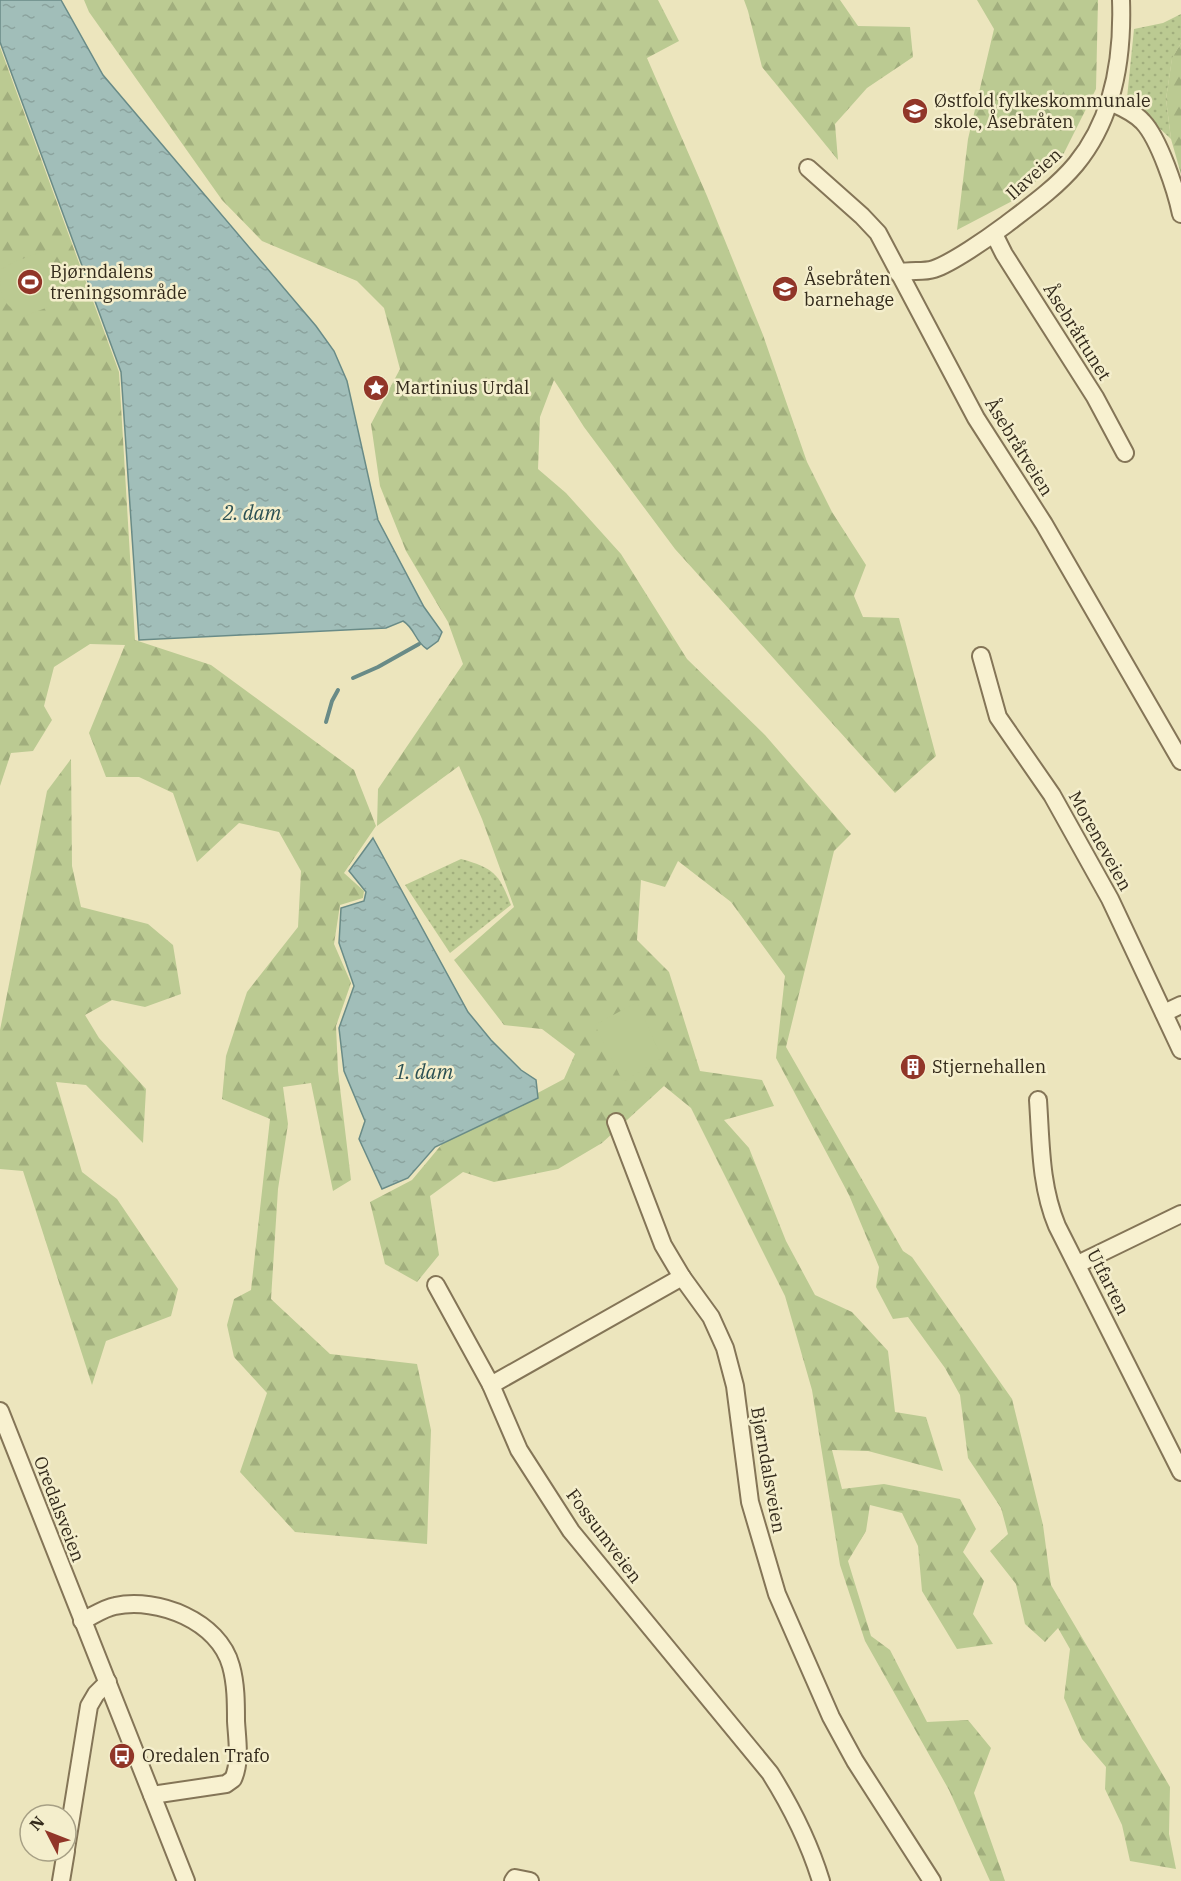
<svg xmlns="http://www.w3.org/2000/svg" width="1181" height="1881" font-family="'IBM Plex Serif',serif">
<defs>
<pattern id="green-dots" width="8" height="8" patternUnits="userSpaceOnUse" patternTransform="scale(1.5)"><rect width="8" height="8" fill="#bbca92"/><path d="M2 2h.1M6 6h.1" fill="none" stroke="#a1ae7d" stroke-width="1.8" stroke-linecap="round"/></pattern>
<pattern id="forest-firs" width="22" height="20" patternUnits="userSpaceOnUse" patternTransform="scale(1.5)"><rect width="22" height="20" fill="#bbca92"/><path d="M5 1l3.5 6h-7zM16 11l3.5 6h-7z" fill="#a1ae7d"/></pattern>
<pattern id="water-ripples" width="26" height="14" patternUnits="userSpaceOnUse" patternTransform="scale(1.5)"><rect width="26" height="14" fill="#a1beb9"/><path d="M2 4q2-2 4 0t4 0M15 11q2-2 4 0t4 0" fill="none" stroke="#8ba39e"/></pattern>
</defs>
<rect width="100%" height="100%" fill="#ece5bd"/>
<g fill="url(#green-dots)">
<polygon points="1181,14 1181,43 1172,59 1166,99 1171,139 1127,98 1134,29 1163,23"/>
<path d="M461,859C494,868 499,874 511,905L450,953L405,885Z"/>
</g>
<g fill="url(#forest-firs)">
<polygon points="84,0 658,0 679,41 647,58 707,196 763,335 807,462 832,512 866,565 854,596 863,617 899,618 936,756 895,793 675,549 584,427 554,380 540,417 538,469 566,493 621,554 687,659 765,735 851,834 834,851 786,1047 903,1251 912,1257 1012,1399 1043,1525 1051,1585 1170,1787 1169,1834 1176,1869 1130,1861 1122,1825 1105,1789 1106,1767 1082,1739 1064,1698 1070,1649 1058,1628 1045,1642 1025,1624 1016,1584 990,1551 1008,1534 1001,1508 968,1458 960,1395 945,1368 908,1317 893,1319 876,1287 879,1267 849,1195 776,1058 785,976 731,902 678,861 665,887 641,880 637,940 669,972 700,1071 762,1080 774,1106 724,1120 749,1148 786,1241 815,1295 852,1312 888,1351 895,1412 926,1417 943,1471 868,1451 832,1450 842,1489 884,1484 960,1499 976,1529 963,1552 984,1581 973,1614 993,1644 957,1649 922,1591 918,1546 902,1513 870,1505 866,1531 848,1561 871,1636 890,1650 927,1722 968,1720 991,1748 974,1793 1005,1881 990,1881 949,1790 865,1641 840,1565 812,1390 785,1296 691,1108 664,1086 602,1143 558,1169 494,1182 463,1172 430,1196 439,1255 417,1282 385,1264 370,1202 412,1180 442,1144 564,1079 575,1054 542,1029 504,1025 454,960 514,907 482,819 459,766 377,826 378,789 463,664 448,622 406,551 380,486 371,424 400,369 384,308 357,281 262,241 222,200 89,12"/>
<polygon points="744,0 840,0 858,26 910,27 913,57 867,88 835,124 838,160 762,67 748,11"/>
<polygon points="977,0 1098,0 1096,89 1064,153 1020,197 957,230 968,139 994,29"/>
<polygon points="1181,43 1181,174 1171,139 1166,99 1172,58"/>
<polygon points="0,47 119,372 135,640 211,665 354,770 376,826 344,873 364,891 363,898 340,905 334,944 351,983 336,1026 338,1071 351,1180 333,1191 311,1083 283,1087 288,1124 278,1189 271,1299 330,1354 417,1364 431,1430 427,1544 295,1532 240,1472 267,1393 234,1357 227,1325 234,1299 251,1290 270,1119 222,1099 226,1056 247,992 298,927 301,871 279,832 239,823 197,862 173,793 139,777 106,777 89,733 125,645 90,644 54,667 44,706 52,720 33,751 11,753 0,786"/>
<polygon points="71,759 72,866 81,907 148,924 173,945 181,994 145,1007 112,1000 85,1015 99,1038 146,1089 143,1143 86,1085 56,1082 82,1172 117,1199 178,1289 171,1316 106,1341 92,1385 23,1171 0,1169 0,1030 47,791"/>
</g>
<g fill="#bbca92">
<path d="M49,249L67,300L22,317C0,300 0,297 0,270L14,262Z"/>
<polygon points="637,1002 662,1058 623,1082 595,1025"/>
</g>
<g fill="url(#water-ripples)" stroke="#698b87" stroke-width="1.5">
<path d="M0,0H61L103,75L316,326L334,351L347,381L378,520L424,607L442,632L438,641L427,649C415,642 415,628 403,621L386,628L139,640L121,372L0,42Z"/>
<polygon points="373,838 468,1012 491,1040 521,1070 536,1080 538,1098 435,1147 408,1178 382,1189 359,1139 365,1121 344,1071 339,1028 354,986 339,943 341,908 364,901 366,892 349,871"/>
</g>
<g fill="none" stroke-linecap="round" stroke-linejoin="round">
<g stroke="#698b87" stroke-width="4">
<polyline points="353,678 378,667 419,644"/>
<polyline points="326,722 332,701 338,690"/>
</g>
<g stroke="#847557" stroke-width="20">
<g id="minor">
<path d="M1110,102C1121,107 1134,112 1143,122C1159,139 1176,190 1181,214"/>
<polyline points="808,168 862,216 878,233 976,418 1044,524 1181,761"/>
<polyline points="994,234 1004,254 1095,397 1125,453"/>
<path d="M898,273C910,269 922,273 934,269C952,263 988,238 1004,226C1029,207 1056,188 1076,164C1114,118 1123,57 1121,0"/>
<polyline points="981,656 998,717 1052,795 1110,899 1181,1050"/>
<polyline points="1164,1013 1181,1005"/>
<path d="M1038,1100C1041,1143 1040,1185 1057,1226L1181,1472"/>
<polyline points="616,1122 663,1245 682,1277 711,1317 725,1348 735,1386 750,1502 777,1594 831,1717 855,1761 932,1881"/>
<polyline points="1078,1264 1181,1214"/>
<path d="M682,1277L491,1385L519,1450L571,1531L770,1773C792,1808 809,1842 821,1881"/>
<polyline points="436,1285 491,1385"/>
<polyline points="0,1411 186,1881"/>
<path d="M82,1621C93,1616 104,1608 115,1606C158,1597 219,1621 231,1666C236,1684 236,1703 236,1721C237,1739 241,1762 233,1779L226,1784L152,1795"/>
<polyline points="66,1849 89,1706 96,1694 108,1682"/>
<polyline points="61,1881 66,1851"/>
<polyline points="513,1881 515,1878 530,1881"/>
</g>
</g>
<use href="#minor" stroke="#f8f1d0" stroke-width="16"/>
</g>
<defs>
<g id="school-disc" transform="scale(1.35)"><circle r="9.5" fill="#913628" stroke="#f4eecc"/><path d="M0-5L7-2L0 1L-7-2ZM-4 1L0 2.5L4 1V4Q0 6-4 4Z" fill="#fff"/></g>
<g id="stadium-disc" transform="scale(1.35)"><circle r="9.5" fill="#913628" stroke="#f4eecc"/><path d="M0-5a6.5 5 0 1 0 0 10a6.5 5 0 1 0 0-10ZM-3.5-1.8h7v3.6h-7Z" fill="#fff"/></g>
<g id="sight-disc" transform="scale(1.35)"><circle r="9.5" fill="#913628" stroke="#f4eecc"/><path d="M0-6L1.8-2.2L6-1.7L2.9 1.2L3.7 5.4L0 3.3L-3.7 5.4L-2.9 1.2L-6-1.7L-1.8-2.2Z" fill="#fff"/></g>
<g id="building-disc" transform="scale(1.35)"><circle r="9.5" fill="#913628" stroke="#f4eecc"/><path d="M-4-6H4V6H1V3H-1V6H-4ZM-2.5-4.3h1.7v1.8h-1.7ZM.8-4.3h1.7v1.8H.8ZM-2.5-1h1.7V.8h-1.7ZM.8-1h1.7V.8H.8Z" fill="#fff"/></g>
<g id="bus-disc" transform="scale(1.35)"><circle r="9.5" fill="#913628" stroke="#f4eecc"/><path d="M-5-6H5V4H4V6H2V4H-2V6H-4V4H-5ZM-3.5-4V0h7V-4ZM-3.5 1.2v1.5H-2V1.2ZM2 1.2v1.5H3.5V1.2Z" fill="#fff"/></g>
</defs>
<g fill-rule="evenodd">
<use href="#school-disc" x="915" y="111"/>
<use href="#stadium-disc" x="30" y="282"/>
<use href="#school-disc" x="785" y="289"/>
<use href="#sight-disc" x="376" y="388"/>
<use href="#building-disc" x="913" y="1067"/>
<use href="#bus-disc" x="122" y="1756"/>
</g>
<g text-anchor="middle" stroke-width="5" stroke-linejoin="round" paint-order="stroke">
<g font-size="18" fill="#332a1b" stroke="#f4eecc" text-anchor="start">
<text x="934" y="107">Østfold fylkeskommunale<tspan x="934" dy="21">skole, Åsebråten</tspan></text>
<text x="50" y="278">Bjørndalens<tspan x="50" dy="21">treningsområde</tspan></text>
<text x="804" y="285">Åsebråten<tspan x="804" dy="21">barnehage</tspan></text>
<text x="395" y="394">Martinius Urdal</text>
<text x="932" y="1073">Stjernehallen</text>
<text x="142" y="1762">Oredalen Trafo</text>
</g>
<g font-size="18" fill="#332a1b" stroke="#f4eecc">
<text transform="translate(1034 174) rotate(-42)" y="6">Ilaveien</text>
<text transform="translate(1077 332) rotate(58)" y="6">Åsebråttunet</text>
<text transform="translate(1019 447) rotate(58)" y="6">Åsebråtveien</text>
<text transform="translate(1100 841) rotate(61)" y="6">Moreneveien</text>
<text transform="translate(1108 1282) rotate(63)" y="6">Utfarten</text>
<text transform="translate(768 1470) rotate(80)" y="6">Bjørndalsveien</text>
<text transform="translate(59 1509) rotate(69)" y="6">Oredalsveien</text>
<text transform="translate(604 1536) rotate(53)" y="6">Fossumveien</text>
</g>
<g font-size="20" font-style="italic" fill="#2b5053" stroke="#f4eecc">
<text x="252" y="520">2. dam</text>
<text x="424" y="1079">1. dam</text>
</g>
</g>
<g transform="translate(48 1833) rotate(312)"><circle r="28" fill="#f4eecc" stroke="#a7a085" stroke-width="1.5"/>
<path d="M0-4.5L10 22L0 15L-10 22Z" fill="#913628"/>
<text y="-9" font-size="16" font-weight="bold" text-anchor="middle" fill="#332a1b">N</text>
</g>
</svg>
